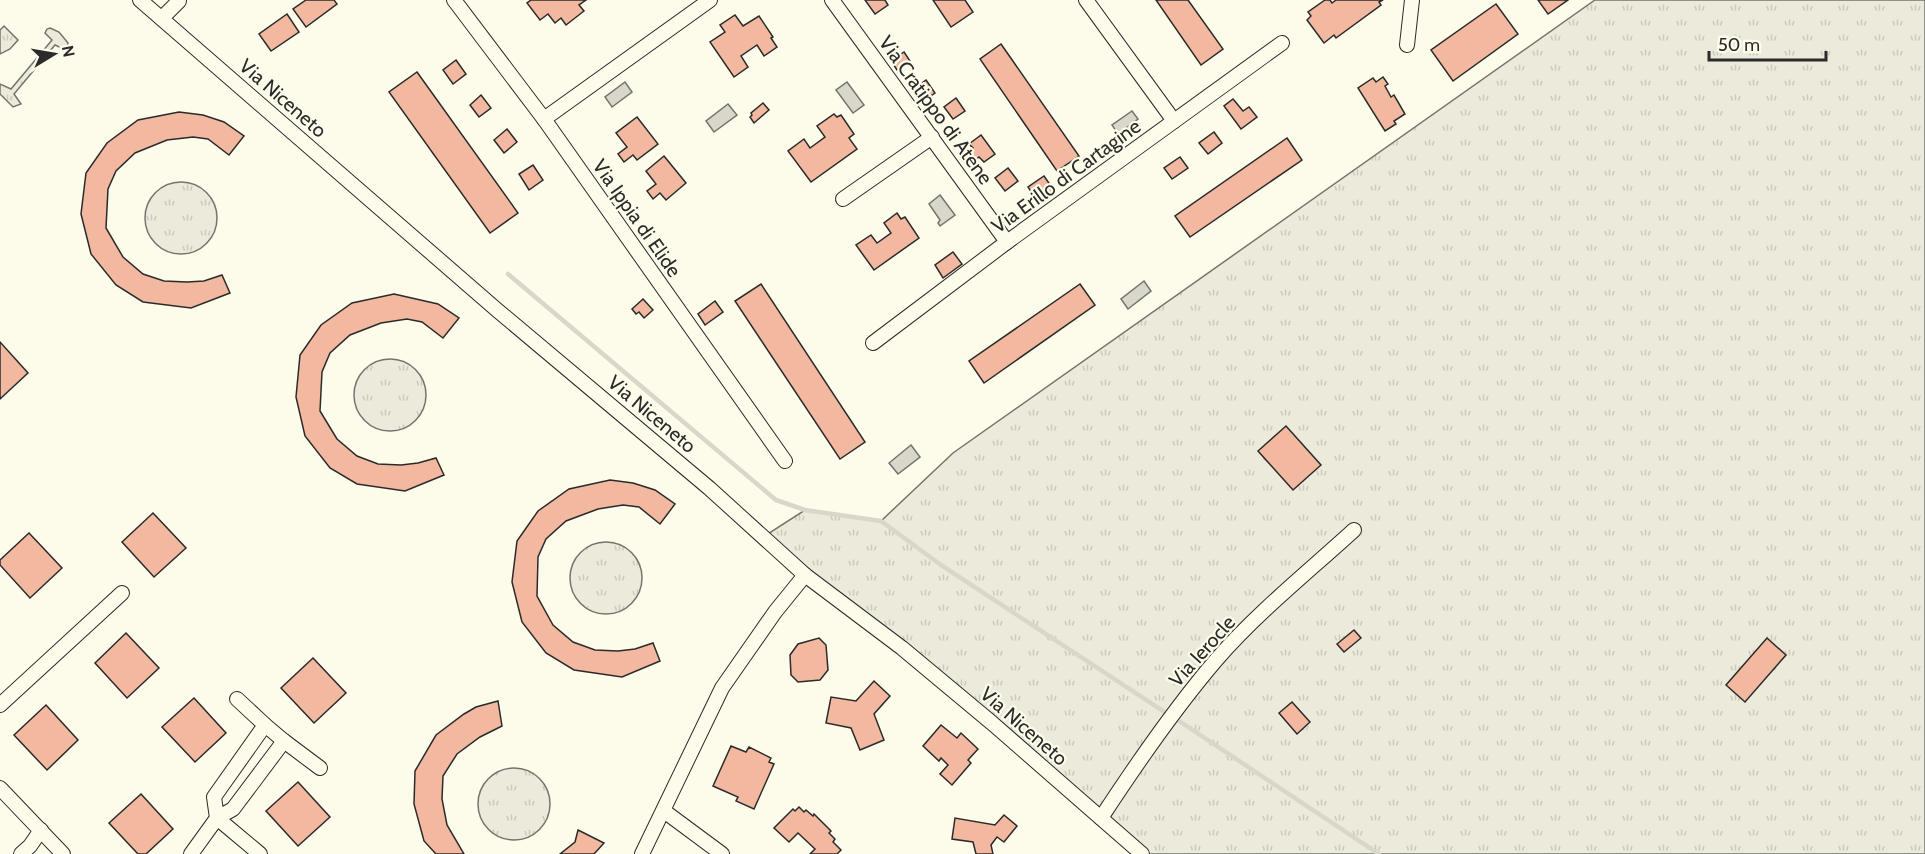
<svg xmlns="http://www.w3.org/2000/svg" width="1925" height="854" font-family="Cabin,sans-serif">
<defs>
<pattern id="grass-tufts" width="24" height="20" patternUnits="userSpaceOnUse" patternTransform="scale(1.5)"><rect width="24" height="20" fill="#ecebdb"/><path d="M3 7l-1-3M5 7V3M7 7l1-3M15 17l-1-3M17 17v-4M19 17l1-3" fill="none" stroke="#cbcabc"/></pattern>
</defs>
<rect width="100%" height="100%" fill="#fdfbea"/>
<g fill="url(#grass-tufts)" stroke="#74746e" stroke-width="1.5">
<polygon points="1595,0 1925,0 1925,854 1142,854 763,537 805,510 881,521 953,453"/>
<polygon points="4,26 18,40 10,49 0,54 0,30"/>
<polygon points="50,28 59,32 68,43 66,50 55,45 14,94 21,104 13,107 0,94 0,84 11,89 52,40 45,33 47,29"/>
<circle cx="181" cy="218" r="36"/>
<circle cx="390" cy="395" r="36"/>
<circle cx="606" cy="578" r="36"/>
<circle cx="514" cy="804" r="36"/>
</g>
<g fill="#d8d7c9" stroke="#74746e" stroke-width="1.5">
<polygon points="625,82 632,92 612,107 605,97"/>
<polygon points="847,82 864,105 853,113 836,90"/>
<polygon points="728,104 737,115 714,132 706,121"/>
<polygon points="1132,111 1138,119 1118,134 1112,125"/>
<polygon points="940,195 955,215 940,226 938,223 940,220 929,204"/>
<polygon points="1144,281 1151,291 1128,309 1121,299"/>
<polygon points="911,445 920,457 898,474 889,463"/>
</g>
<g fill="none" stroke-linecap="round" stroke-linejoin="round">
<g stroke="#d8d7c9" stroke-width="4.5">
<polyline points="508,274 776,500 805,510 881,521 941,565 1166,713"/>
<polyline points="1176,719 1379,854"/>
</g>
</g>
<g fill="#f2b8a0" stroke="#2b2b2b" stroke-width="1.5">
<polygon points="306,0 334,0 337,4 306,27 293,9"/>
<polygon points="531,0 586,0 579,5 584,11 566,25 561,18 555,23 548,14 540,20 527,3"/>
<polygon points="865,0 885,0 888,5 875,14"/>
<polygon points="933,0 965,0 973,12 951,27"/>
<polygon points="1156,0 1188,0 1223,49 1201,65"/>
<polygon points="1325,0 1330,0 1332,3 1336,0 1383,0 1379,2 1381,5 1336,38 1334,35 1324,43 1307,20 1311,16 1308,12"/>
<polygon points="1538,0 1568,0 1548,14"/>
<polygon points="1496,4 1518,34 1453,81 1431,50"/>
<polygon points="287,14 299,32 271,51 259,34"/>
<polygon points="735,15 743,26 759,16 773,37 771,38 777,47 764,56 757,45 741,56 748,67 734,77 710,42 725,32 720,25"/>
<polygon points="1001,44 1079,156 1057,171 980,59"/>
<polygon points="904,52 910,61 897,70 891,61"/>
<polygon points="456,60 466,74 453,84 443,70"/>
<polygon points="417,72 518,213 490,233 389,92"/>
<polygon points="1383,77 1388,84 1385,86 1391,97 1394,95 1405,114 1394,121 1396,124 1385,131 1358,88 1373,78 1376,82"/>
<polygon points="926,80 935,93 923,101 914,89"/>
<polygon points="481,95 491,108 479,117 470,105"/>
<polygon points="956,98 965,111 953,119 944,107"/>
<polygon points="1233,99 1243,111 1249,107 1257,117 1241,129 1224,106"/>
<polygon points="763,103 769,110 754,123 750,117 752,115 751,113"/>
<polygon points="179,112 203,115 224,122 244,136 229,155 208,139 193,137 167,140 135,153 116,171 108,189 106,228 123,257 143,274 164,281 187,282 204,281 222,275 230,293 191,308 143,302 116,285 91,254 81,214 86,173 107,143 138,120"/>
<polygon points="834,114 837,117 841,115 854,134 849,138 857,149 811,182 788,151 804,139 810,148 825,137 817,126"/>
<polygon points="637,117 658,144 637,160 633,155 624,162 618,154 627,147 616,133"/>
<polygon points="507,129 517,142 504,153 494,140"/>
<polygon points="1214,132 1222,143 1208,154 1199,143"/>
<polygon points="981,135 995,154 984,162 979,157 967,166 961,157 973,148 969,144"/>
<polygon points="1287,138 1302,160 1190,237 1175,216"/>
<polygon points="664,156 686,183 666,200 660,193 653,199 647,191 656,184 646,171"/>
<polygon points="1180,157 1188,168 1172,179 1164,168"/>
<polygon points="533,165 543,180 529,190 519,174"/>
<polygon points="1008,168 1018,181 1005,191 995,178"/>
<polygon points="1044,176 1055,192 1038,202 1028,187"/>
<polygon points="897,213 901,219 905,217 919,238 874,270 856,245 871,235 877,243 891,233 884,223"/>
<polygon points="953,252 962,264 943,278 935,265"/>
<polygon points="761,284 865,442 840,459 735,301"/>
<polygon points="1080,284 1095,305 984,383 969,361"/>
<polygon points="394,294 438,304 459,318 443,338 422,322 407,319 381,323 350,335 330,353 322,372 320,411 337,439 357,456 378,464 401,465 418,463 436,458 444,475 405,491 357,484 330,468 305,436 296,397 300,355 321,325 352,303"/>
<polygon points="643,299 653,310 644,318 639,312 636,314 632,309"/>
<polygon points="715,301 723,312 705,325 698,314"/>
<polygon points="0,342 28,373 0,399"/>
<polygon points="1286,426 1321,465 1293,490 1258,451"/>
<polygon points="610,480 633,483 655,490 675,504 660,524 639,507 623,505 598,509 566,521 546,539 538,557 537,596 553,625 573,642 595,650 618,651 635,649 653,643 660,661 622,677 574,670 546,653 522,622 512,582 517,541 538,511 569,489"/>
<polygon points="153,513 186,548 154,577 122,542"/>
<polygon points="29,533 62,568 30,598 0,565 0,560"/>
<polygon points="1354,630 1361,638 1344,652 1337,644"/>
<polygon points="126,633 159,668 127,698 95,663"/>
<polygon points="819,638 826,645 828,670 820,680 798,682 791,675 790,655 798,644"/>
<polygon points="1767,638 1786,655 1745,702 1726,685"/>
<polygon points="313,658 346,693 314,723 281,688"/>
<polygon points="874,681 890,696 874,714 884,740 860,750 851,728 826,723 831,697 856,701"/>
<polygon points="194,698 226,733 195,762 162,727"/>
<polygon points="498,701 502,726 480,737 457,754 443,776 442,799 447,825 464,854 436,854 424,841 414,804 415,771 436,735 464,714 476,707"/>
<polygon points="1292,702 1310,722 1297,734 1279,713"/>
<polygon points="46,705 78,740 47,770 14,735"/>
<polygon points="941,725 957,738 961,733 978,749 968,760 971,763 952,785 940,774 948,765 941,758 939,761 923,746"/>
<polygon points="731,746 746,752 749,747 771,758 769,762 774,764 754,809 736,801 738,797 713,786"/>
<polygon points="298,782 330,817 298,846 266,811"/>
<polygon points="141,794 173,829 146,854 138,854 109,823"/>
<polygon points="799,807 804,812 806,810 813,816 814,814 831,831 829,833 835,839 833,842 841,850 837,854 810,854 815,849 798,833 789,842 774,828 793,809 795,811"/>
<polygon points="1004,815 1017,826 1004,842 997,837 991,845 993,854 976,854 973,842 952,839 955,818 995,825"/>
<polygon points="578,830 604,843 594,854 560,854 575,842"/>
</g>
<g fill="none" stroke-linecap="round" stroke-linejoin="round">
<g stroke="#2b2b2b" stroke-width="16">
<g id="minor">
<polyline points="140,0 497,310 709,488 805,575 902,648 992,723 1142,854"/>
<polyline points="454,0 544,119 785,461"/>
<polyline points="832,0 1007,242"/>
<polyline points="1086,0 1174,121"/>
<polyline points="162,18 179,1"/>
<polyline points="1407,45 1412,0"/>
<polyline points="544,119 710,0"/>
<polyline points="843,199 932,137"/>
<polyline points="873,343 1007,242 1282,43"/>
<polyline points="237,699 265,725"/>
<polyline points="0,705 122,593"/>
<polyline points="284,741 320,768"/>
<polyline points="0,788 63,854"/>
<polyline points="664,811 722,854"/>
<path d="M1101,818C1137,763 1174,709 1217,659C1257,613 1308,572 1354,530"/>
<polyline points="21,854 30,846 41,830"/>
<polyline points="191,854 217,818 233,809 284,741 265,725 214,797 217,818 260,854"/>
<polyline points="642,854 722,688 775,612 805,575"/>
</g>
</g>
<use href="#minor" stroke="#fdfbea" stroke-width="14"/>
</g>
<g text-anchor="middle" stroke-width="4.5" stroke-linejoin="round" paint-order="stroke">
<g font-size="20" fill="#2b2b2b" stroke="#fdfbea">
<text transform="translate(283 98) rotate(41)" y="7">Via Niceneto</text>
<text transform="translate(936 110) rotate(54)" y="7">Via Cratippo di Atene</text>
<text transform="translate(1066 176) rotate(-36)" y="7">Via Erillo di Cartagine</text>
<text transform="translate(637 218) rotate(55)" y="7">Via Ippia di Elide</text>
<text transform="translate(652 414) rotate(40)" y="7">Via Niceneto</text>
<text transform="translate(1202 651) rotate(-48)" y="7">Via Ierocle</text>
<text transform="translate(1024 726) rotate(41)" y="7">Via Niceneto</text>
</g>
</g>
<g transform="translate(54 54) rotate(79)" stroke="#fdfbea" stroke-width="4.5" paint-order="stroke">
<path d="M0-4.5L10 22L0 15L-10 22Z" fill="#2b2b2b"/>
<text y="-9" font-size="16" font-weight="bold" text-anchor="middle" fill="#2b2b2b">N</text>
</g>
<path d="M1709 51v9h117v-9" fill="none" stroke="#2b2b2b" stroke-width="3"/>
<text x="1718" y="51" font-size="18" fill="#2b2b2b" stroke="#fdfbea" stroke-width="4.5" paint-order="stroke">50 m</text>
</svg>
